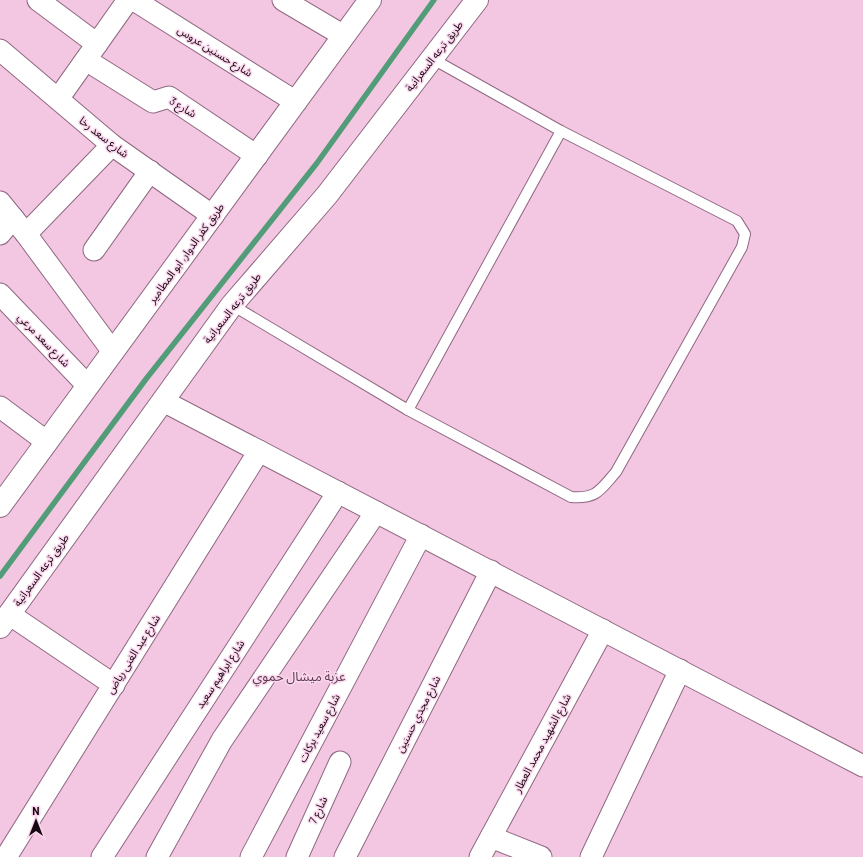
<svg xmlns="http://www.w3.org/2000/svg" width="863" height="857" font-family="Barlow,'Noto Sans Arabic',sans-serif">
<rect width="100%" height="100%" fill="#f3c7e2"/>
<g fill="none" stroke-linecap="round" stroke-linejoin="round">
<polyline stroke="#539c79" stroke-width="5.5" points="0,576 146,379 317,163 434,0"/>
<g stroke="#8f6880" stroke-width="12">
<g id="service">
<path d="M232,305L408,410L571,497C597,499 600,490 616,472L742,247L745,234L737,221L561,131L431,58"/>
<polyline points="408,410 561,131"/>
</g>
</g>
<g stroke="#8f6880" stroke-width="23">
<g id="minor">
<polyline points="38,0 97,44"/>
<polyline points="134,0 296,102"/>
<polyline points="283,0 344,36"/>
<polyline points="0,50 112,145 213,216"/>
<polyline points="86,60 153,102 169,97 257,156"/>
<polyline points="58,99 128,0"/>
<polyline points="0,202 26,234 113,352"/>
<polyline points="0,234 13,218"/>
<polyline points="26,234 112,145"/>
<polyline points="94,250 150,171"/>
<polyline points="0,294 88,386"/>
<polyline points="163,401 863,766"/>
<polyline points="0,407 47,442"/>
<polyline points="9,614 114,685"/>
<polyline points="491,837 541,857"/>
<polyline points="5,857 8,854 259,451"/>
<polyline points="102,857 338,492"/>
<polyline points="157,857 222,740 376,512"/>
<polyline points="251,857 421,535"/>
<polyline points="297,857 340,762"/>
<polyline points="345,857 491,571"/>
<polyline points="480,857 603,630"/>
<polyline points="591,857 680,670"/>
</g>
</g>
<g stroke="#8f6880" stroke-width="24">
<g id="secondary">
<polyline points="0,506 370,0"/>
<polyline points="0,627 232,305 327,195 477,0"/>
</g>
</g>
<use href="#service" stroke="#fff" stroke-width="10"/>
<use href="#minor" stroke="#fff" stroke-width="21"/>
<use href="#secondary" stroke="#fff" stroke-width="22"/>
</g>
<g text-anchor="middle" stroke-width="3" stroke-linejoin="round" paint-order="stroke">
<g font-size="11" fill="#170912" stroke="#fbd7ed">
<text transform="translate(215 51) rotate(32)" y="4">شارع حسنين عروس</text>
<text transform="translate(434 56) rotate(-52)" y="4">طريق ترعه السعرانية</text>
<text transform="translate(183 107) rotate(31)" y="4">شارع 3</text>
<text transform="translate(104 137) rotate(38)" y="4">شارع سعد رخا</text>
<text transform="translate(186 253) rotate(-54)" y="4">طريق كفر الدوار, ابو المطامير</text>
<text transform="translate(232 308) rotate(-52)" y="4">طريق ترعه السعرانية</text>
<text transform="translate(44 340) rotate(46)" y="4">شارع سعد مرعي</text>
<text transform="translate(41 570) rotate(-54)" y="4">طريق ترعه السعرانية</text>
<text transform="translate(133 654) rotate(-58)" y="4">شارع عبد الغنى رياض</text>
<text transform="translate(220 674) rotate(-57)" y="4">شارع ابراهيم سعيد</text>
<text transform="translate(418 714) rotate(-63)" y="4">شارع مجدي حسنين</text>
<text transform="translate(319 728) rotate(-62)" y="4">شارع سعيد بركات</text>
<text transform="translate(542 743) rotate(-62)" y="4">شارع الشهيد محمد العطار</text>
<text transform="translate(318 810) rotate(-65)" y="4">شارع 7</text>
</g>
<g font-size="13" fill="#5e3b51" stroke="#fbd7ed">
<text x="299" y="681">عزبة ميشال حموي</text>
</g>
</g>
<g transform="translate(36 821)" stroke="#fbd7ed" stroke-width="3" paint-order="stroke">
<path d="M0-3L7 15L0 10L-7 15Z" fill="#170912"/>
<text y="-6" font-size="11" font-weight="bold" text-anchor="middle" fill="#170912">N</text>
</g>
</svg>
